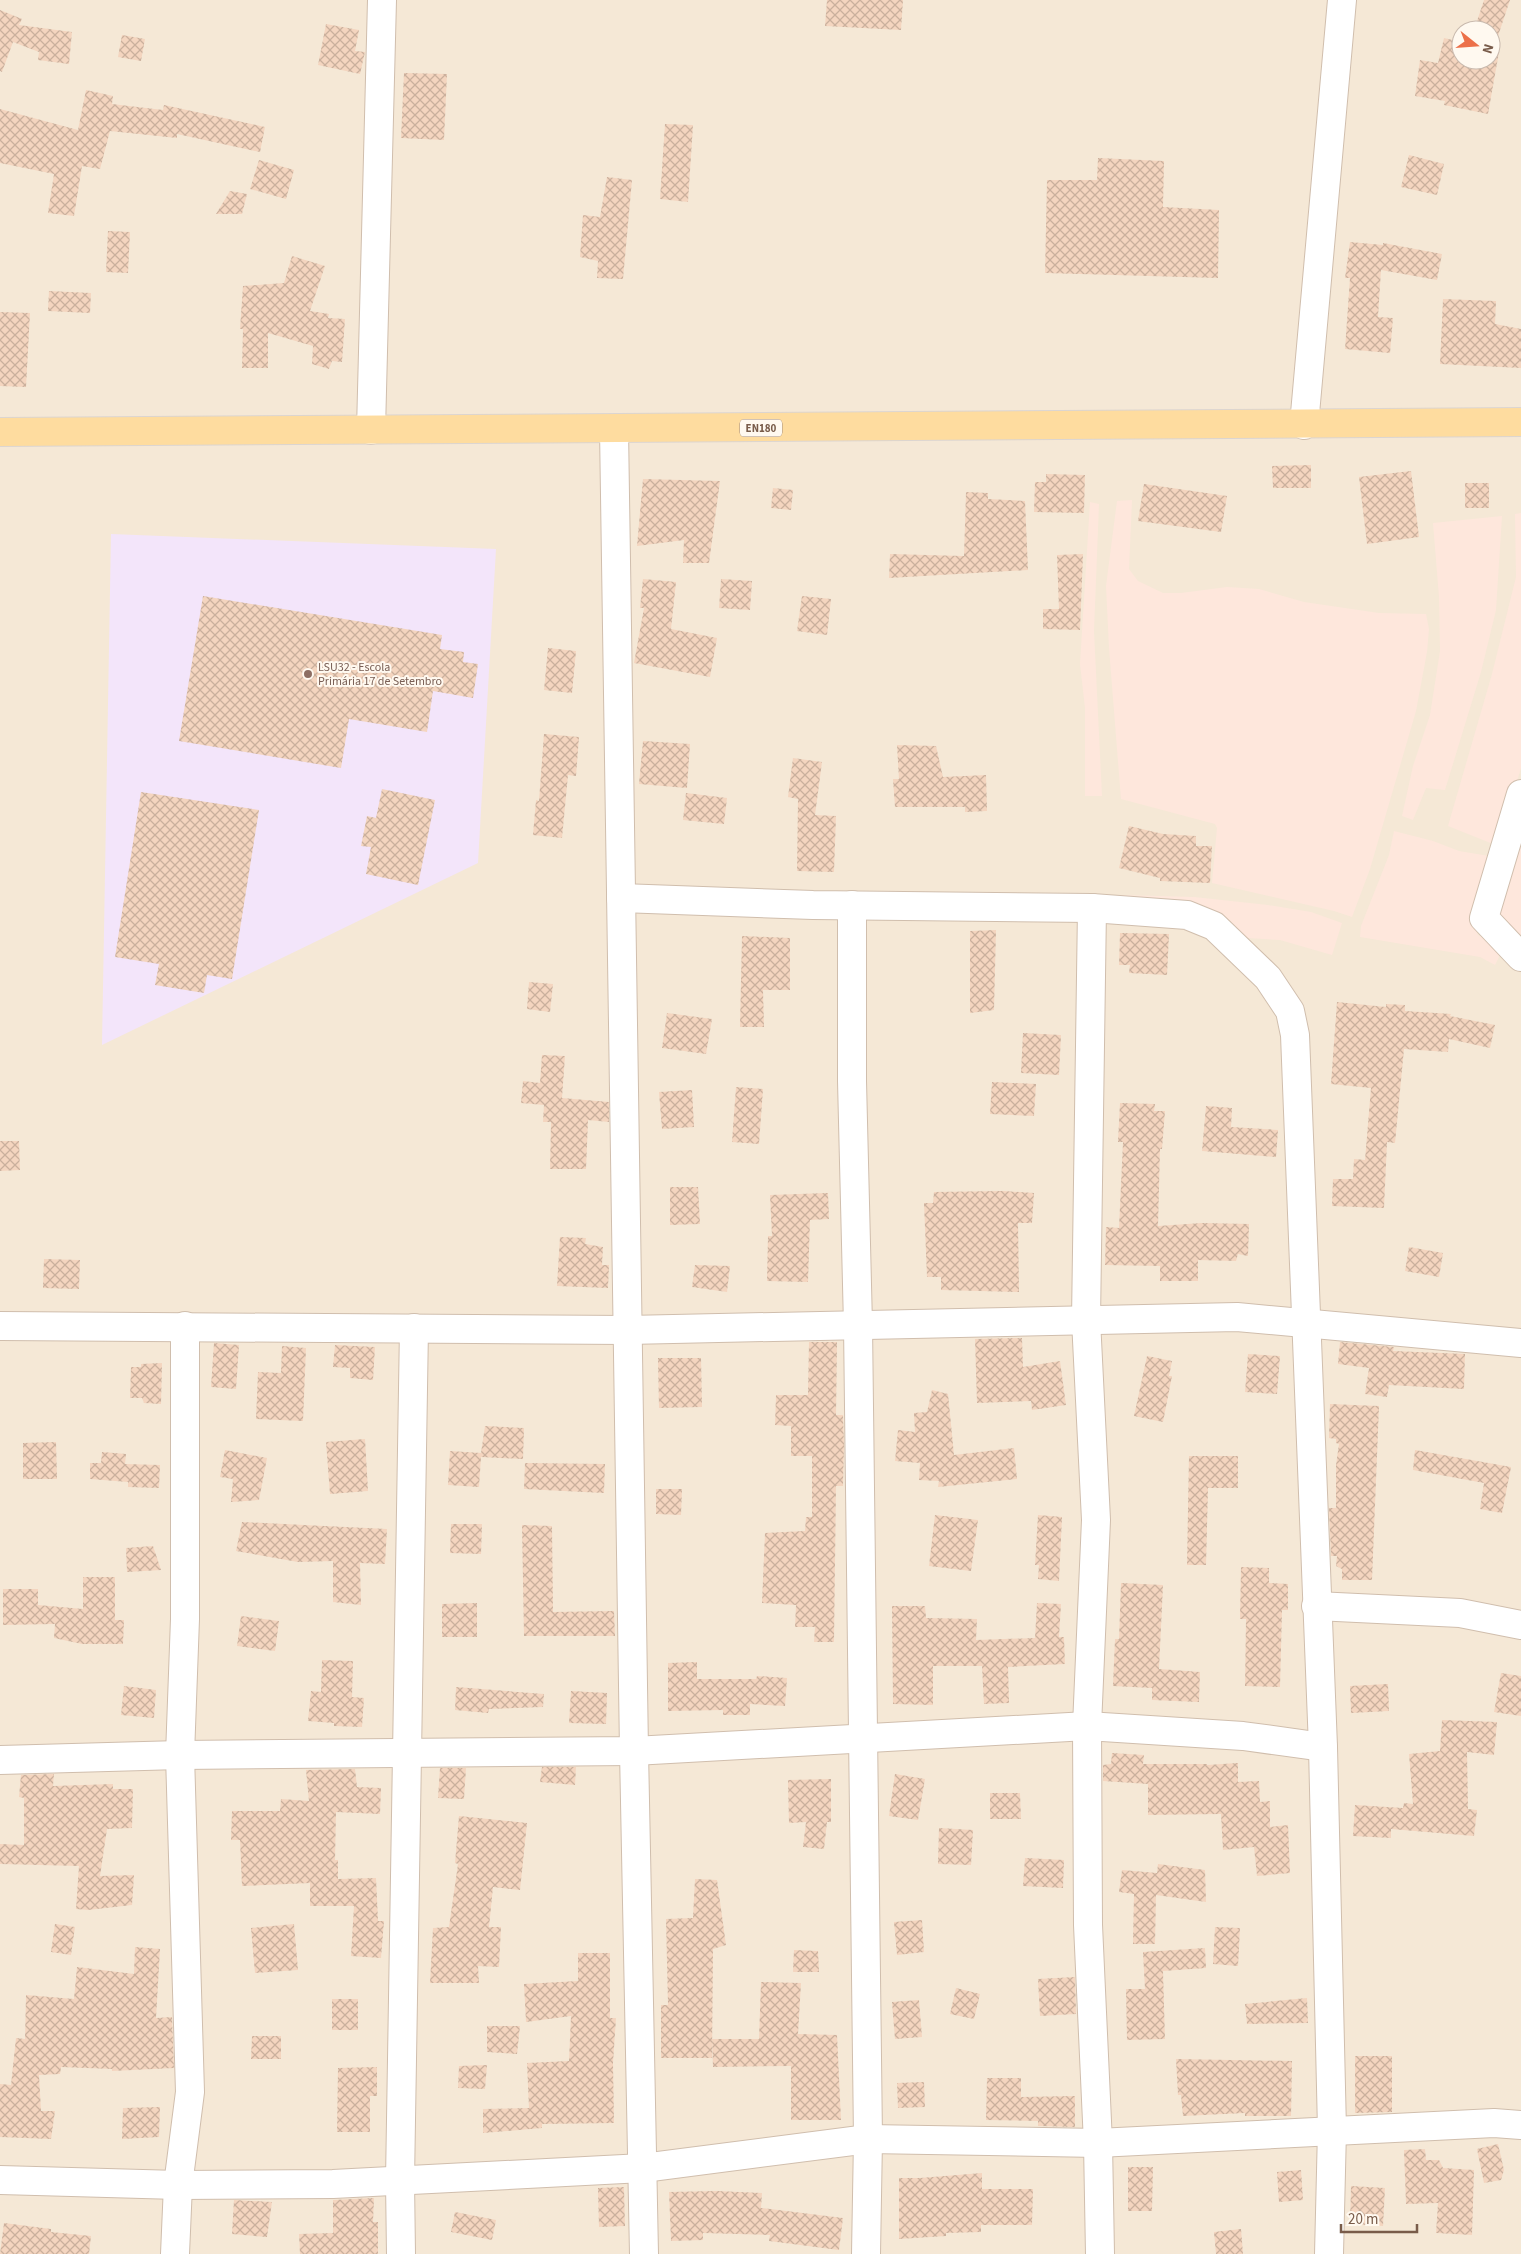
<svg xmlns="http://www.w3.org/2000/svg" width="1521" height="2254" font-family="'Source Sans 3',sans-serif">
<defs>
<pattern id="building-cross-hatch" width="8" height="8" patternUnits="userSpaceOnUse" patternTransform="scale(1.25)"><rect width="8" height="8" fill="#f4d5bf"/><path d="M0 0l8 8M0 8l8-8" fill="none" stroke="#cab09d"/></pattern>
</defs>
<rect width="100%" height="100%" fill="#fdf6e8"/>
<path fill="#f5e8d6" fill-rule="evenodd" d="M0,0H1521V2254H0ZM1461,30H1491V60H1461Z"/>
<g fill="#fee7dc">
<polygon points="1132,500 1129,569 1138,581 1163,593 1181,593 1227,587 1259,589 1304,602 1379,613 1426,614 1429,629 1427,652 1416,711 1370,869 1352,917 1334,911 1212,883 1217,828 1215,824 1121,799 1109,648 1106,586 1117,501"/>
<polygon points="1090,502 1099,504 1094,631 1102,796 1085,796 1085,708 1080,664"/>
<polygon points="1521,513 1521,768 1498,846 1448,826 1492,674 1516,577 1515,514"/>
<polygon points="1502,516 1496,610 1481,672 1445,790 1426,788 1413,820 1402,816 1413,766 1430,715 1440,651 1439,597 1433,523"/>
<polygon points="1521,823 1521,940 1494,916"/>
<polygon points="1394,831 1433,841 1459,851 1489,856 1472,921 1478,935 1504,947 1495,965 1480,957 1360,937 1361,926 1389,855"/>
<polygon points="1119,895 1194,897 1268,905 1311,912 1342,923 1332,955 1280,940 1232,937 1231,921 1202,913 1116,907"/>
</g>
<polygon fill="#f3e5fa" points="111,534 496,549 478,863 102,1045"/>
<g fill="url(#building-cross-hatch)">
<polygon points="827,0 903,0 901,30 825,26"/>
<polygon points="1484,0 1510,0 1493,51 1499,52 1488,114 1444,105 1445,101 1415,96 1420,60 1438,63 1444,38 1461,42 1461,60 1491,60 1491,30 1474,30"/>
<polygon points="0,10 22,19 19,25 72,32 69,64 38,60 39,52 13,42 2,72 0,71"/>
<polygon points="326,24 359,30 355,51 365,52 360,74 318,65"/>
<polygon points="122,35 145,39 141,61 118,57"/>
<polygon points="404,73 447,74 444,140 401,138"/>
<polygon points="86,90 113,96 112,104 163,110 164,105 265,127 260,152 177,134 177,138 110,131 100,169 82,166 74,216 48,213 54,174 0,163 0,109 78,130"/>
<polygon points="665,124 693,125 688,202 660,199"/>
<polygon points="1409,155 1444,164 1437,195 1401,187"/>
<polygon points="1098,158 1164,161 1163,207 1219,210 1218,278 1045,273 1047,180 1097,180"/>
<polygon points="259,160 294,170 286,199 250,189"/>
<polygon points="607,177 632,180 623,279 597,278 598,261 580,257 583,215 600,217"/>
<polygon points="230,191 247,194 242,214 216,214"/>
<polygon points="108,231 130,232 128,273 106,272"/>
<polygon points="1350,242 1383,245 1383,243 1442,254 1437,280 1381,270 1378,317 1393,318 1390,353 1345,349 1350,278 1345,278"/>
<polygon points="292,256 325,266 310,311 329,314 328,318 345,319 342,362 332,361 329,369 312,364 313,346 268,333 268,368 242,368 243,329 240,329 243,286 284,283"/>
<polygon points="49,291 91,293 90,313 48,311"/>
<polygon points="1443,299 1496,301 1495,324 1521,329 1521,368 1440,364"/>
<polygon points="0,312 30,313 26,387 0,386"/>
<polygon points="1311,465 1311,488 1273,488 1272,466"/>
<polygon points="1411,471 1419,537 1367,544 1359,477"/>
<polygon points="1046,474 1085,475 1084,513 1034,512 1035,482 1046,482"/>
<polygon points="643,479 720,481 709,563 683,563 684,540 637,546"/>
<rect x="1465" y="483" width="24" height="25"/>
<polygon points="1144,484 1227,496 1221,532 1138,521"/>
<polygon points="773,488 793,490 791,510 771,508"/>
<polygon points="966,492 988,493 988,499 1025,501 1028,570 889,578 890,554 964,556"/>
<polygon points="1083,554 1080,630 1043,629 1043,609 1059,609 1057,555"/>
<polygon points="643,579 676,582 671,629 717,638 710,677 634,663 644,608 640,608"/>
<polygon points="721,579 752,581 750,610 719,608"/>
<polygon points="203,596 442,635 440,649 464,652 463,662 478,664 473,698 433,691 427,732 349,719 341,768 179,741"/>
<polygon points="802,596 831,599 827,635 797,631"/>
<polygon points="548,648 576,651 572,693 544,690"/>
<polygon points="544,734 579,737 576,776 568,775 562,838 533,835 536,800 539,801"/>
<polygon points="643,741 690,744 687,788 639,784"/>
<polygon points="897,745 936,746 943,777 986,775 987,811 965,812 965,807 895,807 893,779 899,779"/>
<polygon points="793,758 822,762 815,815 836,816 834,872 797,871 798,799 788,797"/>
<polygon points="382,789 435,800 418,885 366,874 371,847 361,846 367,816 376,818"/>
<polygon points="141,792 259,810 232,979 207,975 204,993 155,985 159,964 115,957"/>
<polygon points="686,793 727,798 724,824 683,820"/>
<polygon points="1129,826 1163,834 1196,836 1196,846 1212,846 1210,883 1160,881 1160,878 1119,868"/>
<polygon points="996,930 994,1010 970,1013 970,931"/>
<polygon points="1120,933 1169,934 1167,975 1129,973 1130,965 1119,965"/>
<polygon points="742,936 790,938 790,990 763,990 764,1027 740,1027"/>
<polygon points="529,982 553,984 550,1012 527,1009"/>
<polygon points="1337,1002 1386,1007 1386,1004 1405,1005 1405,1011 1451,1014 1450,1016 1495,1025 1490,1048 1449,1039 1448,1052 1404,1049 1395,1143 1387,1142 1384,1208 1332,1206 1333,1179 1353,1179 1354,1159 1365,1160 1371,1088 1331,1084"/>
<polygon points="667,1013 712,1019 706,1054 662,1048"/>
<polygon points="1023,1033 1061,1035 1059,1075 1021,1073"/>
<polygon points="542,1055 565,1056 562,1098 609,1102 609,1122 588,1120 586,1169 550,1169 551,1122 543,1122 544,1105 521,1103 523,1081 540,1083"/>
<polygon points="992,1082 1036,1084 1034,1116 990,1114"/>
<polygon points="736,1087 763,1089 759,1144 732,1142"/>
<polygon points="692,1090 694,1127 662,1129 659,1092"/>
<polygon points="1120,1103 1155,1104 1154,1111 1165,1111 1162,1149 1160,1149 1158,1226 1202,1223 1249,1224 1248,1256 1238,1254 1236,1261 1198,1260 1198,1281 1160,1281 1160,1266 1105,1265 1106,1227 1119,1228 1123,1142 1118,1142"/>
<polygon points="1206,1106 1232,1108 1231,1127 1278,1130 1276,1157 1202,1151"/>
<polygon points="0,1141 19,1141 20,1170 0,1171"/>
<polygon points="670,1187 698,1187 700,1224 670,1225"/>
<polygon points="1003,1191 1034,1193 1032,1223 1018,1223 1019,1292 941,1290 941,1277 927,1277 924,1203 933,1203 934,1192"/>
<polygon points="828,1193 829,1219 810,1220 808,1282 767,1281 768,1236 772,1236 770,1195"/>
<polygon points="560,1237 586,1238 585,1244 603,1247 602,1265 609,1265 608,1288 557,1286"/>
<polygon points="1409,1247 1443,1253 1439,1277 1405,1271"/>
<polygon points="44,1259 80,1260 79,1289 43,1288"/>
<polygon points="695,1265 730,1266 727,1292 692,1287"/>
<polygon points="1022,1338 1023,1367 1060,1361 1066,1405 1032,1410 1031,1401 977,1403 975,1339"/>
<polygon points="809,1342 837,1342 836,1415 843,1415 844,1445 843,1486 836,1486 834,1642 814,1642 815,1627 795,1627 796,1605 762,1603 765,1533 805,1531 806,1517 812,1517 812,1456 791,1456 791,1426 775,1425 776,1395 808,1395"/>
<polygon points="1340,1342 1394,1347 1393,1351 1465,1354 1464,1389 1389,1385 1387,1397 1365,1394 1369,1368 1338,1364"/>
<polygon points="214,1343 239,1345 236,1389 211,1387"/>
<polygon points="335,1345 375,1347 373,1380 350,1378 350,1368 333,1367"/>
<polygon points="282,1346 306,1348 303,1421 256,1419 258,1372 281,1373"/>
<polygon points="1248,1354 1280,1356 1277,1394 1245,1392"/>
<polygon points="1147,1356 1172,1361 1169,1376 1172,1376 1163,1422 1134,1416"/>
<polygon points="658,1358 701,1358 702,1407 659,1408"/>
<polygon points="162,1363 161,1404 144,1403 142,1398 130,1398 131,1367 141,1367 141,1364"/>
<polygon points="932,1390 948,1394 954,1455 1014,1448 1017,1479 938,1487 939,1481 919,1480 920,1463 895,1461 898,1430 915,1432 914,1413 927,1412"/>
<polygon points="1330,1404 1379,1406 1372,1580 1342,1580 1342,1569 1336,1566 1337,1556 1331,1556 1329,1508 1336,1508 1336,1465 1339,1444 1336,1443 1336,1439 1329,1438"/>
<polygon points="485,1426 524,1428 523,1459 481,1457 479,1487 448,1485 450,1451 481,1453"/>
<polygon points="365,1439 368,1491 330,1494 326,1442"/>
<polygon points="56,1442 57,1479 23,1479 23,1443"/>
<polygon points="225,1450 267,1458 259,1500 231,1502 233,1479 220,1477"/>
<polygon points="1415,1450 1511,1467 1502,1513 1480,1509 1484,1483 1413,1470"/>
<polygon points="102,1452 126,1454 125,1464 160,1465 159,1488 128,1487 128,1482 90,1479 90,1463 101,1463"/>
<polygon points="1189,1456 1238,1456 1238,1488 1208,1488 1206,1565 1187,1565"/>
<polygon points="525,1463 605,1464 604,1493 524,1489"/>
<polygon points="656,1489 682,1489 681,1515 656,1514"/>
<polygon points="935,1515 978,1520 971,1571 929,1566"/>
<polygon points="1038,1515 1062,1517 1059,1581 1038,1579 1039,1565 1035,1565"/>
<polygon points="242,1522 387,1529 385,1564 360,1563 361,1605 333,1602 333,1561 298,1562 236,1551"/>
<polygon points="451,1524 482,1524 481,1554 450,1553"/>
<polygon points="522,1525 552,1526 553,1612 614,1611 615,1636 524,1636"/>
<polygon points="153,1546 161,1570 127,1572 126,1548"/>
<polygon points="1241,1567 1269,1568 1269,1583 1288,1584 1288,1610 1282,1610 1280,1687 1245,1686 1246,1619 1240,1619"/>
<polygon points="83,1577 115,1577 115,1620 124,1620 123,1644 82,1644 54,1638 55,1624 3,1625 3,1589 38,1589 38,1605 83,1609"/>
<polygon points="1121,1583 1163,1585 1159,1669 1200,1672 1199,1702 1152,1700 1152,1688 1113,1686 1115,1639 1119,1639"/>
<polygon points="477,1603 477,1637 442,1637 442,1604"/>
<polygon points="1037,1603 1061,1604 1059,1637 1064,1637 1065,1664 1008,1667 1009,1703 984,1704 982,1666 933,1666 933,1705 893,1704 892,1606 925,1606 926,1618 977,1619 976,1640 1035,1638"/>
<polygon points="241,1616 279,1621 275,1651 237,1646"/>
<polygon points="322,1660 353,1661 352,1697 364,1698 362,1727 334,1726 334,1723 308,1721 311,1691 321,1692"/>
<polygon points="697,1662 697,1679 756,1679 757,1676 787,1678 785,1706 750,1704 750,1715 723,1715 723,1710 668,1711 668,1663"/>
<polygon points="1501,1673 1521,1676 1521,1716 1494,1712"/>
<polygon points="1388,1684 1389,1711 1351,1713 1350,1686"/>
<polygon points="124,1686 156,1690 154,1718 121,1715"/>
<polygon points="456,1687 544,1694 543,1707 489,1709 488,1713 455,1710"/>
<polygon points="571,1691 607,1693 606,1724 569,1723"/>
<polygon points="1442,1720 1497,1722 1494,1755 1467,1752 1468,1809 1477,1810 1474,1836 1391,1829 1391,1838 1353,1836 1355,1805 1403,1808 1404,1803 1413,1804 1409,1754 1440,1751"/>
<polygon points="1112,1753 1144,1755 1143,1764 1207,1764 1207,1765 1238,1763 1238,1782 1259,1781 1260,1802 1270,1801 1270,1827 1288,1825 1290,1873 1257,1876 1254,1847 1223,1850 1221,1814 1148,1815 1148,1784 1103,1781 1103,1765 1111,1764"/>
<polygon points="542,1767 576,1767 575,1785 540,1782"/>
<polygon points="440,1768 466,1768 464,1799 438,1798"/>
<polygon points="355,1769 357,1787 381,1788 380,1814 336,1812 335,1860 338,1860 338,1879 376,1878 378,1921 384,1921 381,1958 351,1956 354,1906 310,1906 310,1883 242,1886 240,1840 231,1840 232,1811 280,1811 281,1799 309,1801 306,1770"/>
<polygon points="54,1774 53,1786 113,1784 113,1789 133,1789 132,1828 107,1829 100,1876 134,1875 132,1905 88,1910 76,1909 79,1866 0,1864 0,1844 24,1845 24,1798 19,1797 21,1775"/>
<polygon points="895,1774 925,1779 918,1820 889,1816"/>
<polygon points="831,1779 831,1822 827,1822 824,1849 803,1847 806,1822 789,1823 788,1780"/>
<polygon points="990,1793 1020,1793 1021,1819 990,1819"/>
<polygon points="459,1816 527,1823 520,1890 493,1887 489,1927 501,1927 499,1967 478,1966 479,1983 430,1983 433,1928 449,1927 458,1864 455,1863"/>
<polygon points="939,1828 973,1830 971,1865 938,1864"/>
<polygon points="1025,1858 1064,1860 1063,1888 1023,1886"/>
<polygon points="1158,1864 1205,1870 1206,1902 1156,1895 1155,1944 1133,1944 1134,1894 1119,1892 1122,1870 1157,1873"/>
<polygon points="695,1879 717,1880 726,1945 713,1949 712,2058 661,2058 661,2005 668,2005 666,1919 693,1918"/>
<polygon points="922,1920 924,1952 897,1955 894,1922"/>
<polygon points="55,1924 75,1927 71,1955 51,1952"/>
<polygon points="294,1924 298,1970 255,1973 251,1928"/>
<polygon points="1215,1927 1240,1928 1238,1966 1213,1964"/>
<polygon points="135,1947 160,1949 156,2018 172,2017 174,2068 112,2071 112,2069 61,2067 60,2074 39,2075 41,2111 55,2111 51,2139 0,2137 0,2084 11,2085 16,2038 25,2039 26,1995 74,1999 77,1967 134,1974"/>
<polygon points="1205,1948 1206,1968 1163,1971 1165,2039 1127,2040 1126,1989 1145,1989 1143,1952"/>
<polygon points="794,1950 818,1951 819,1972 793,1972"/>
<polygon points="578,1953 610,1953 610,2018 616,2018 613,2063 614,2123 542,2124 542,2128 483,2133 483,2109 529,2108 527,2063 569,2061 571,2016 526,2022 524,1984 578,1981"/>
<polygon points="1075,1977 1076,2014 1040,2016 1038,1979"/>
<polygon points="761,1982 801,1983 798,2034 837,2035 841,2120 791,2120 791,2066 713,2067 712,2039 759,2039"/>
<polygon points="956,1988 980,1994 974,2019 950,2014"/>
<polygon points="1307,1998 1308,2023 1247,2024 1245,2004"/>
<rect x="332" y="1999" width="26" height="31"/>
<polygon points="919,2000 922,2037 895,2039 892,2002"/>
<polygon points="487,2026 520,2026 517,2054 487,2052"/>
<polygon points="252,2036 281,2036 281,2059 251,2059"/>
<polygon points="1355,2056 1392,2056 1392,2112 1355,2113"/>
<polygon points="1176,2059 1292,2061 1291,2116 1245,2116 1245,2113 1183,2116 1181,2095 1178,2095"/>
<polygon points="487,2065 485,2089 458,2088 459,2066"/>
<polygon points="377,2067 377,2096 370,2096 370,2132 337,2132 338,2068"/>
<polygon points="987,2078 1021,2078 1021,2097 1075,2096 1075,2127 1038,2126 1038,2121 986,2120"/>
<polygon points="924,2082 925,2107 898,2108 897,2083"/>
<polygon points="160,2107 159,2137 122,2139 123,2108"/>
<polygon points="1498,2144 1504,2170 1501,2180 1484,2183 1477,2149"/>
<polygon points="1425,2149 1426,2160 1439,2160 1443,2168 1474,2170 1472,2235 1436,2233 1438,2203 1406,2204 1404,2150"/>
<polygon points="1128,2167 1153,2167 1152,2211 1128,2211"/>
<polygon points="1301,2170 1303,2200 1279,2202 1277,2172"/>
<polygon points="982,2173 982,2189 1033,2189 1032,2225 981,2225 981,2232 946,2233 946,2236 899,2239 899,2178 920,2178"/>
<polygon points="1351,2186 1385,2188 1383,2226 1350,2224"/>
<polygon points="624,2187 625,2226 599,2227 598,2188"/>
<polygon points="717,2191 762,2193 761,2208 843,2218 839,2250 769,2241 770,2235 703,2233 703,2240 671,2241 669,2192"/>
<polygon points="374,2198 373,2222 378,2222 378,2254 300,2254 299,2234 333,2233 333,2200"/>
<polygon points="234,2200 272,2202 267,2237 232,2234"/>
<polygon points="455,2212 496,2220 492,2240 451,2232"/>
<polygon points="4,2223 51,2229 51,2232 91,2236 89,2254 0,2254"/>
<polygon points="1241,2229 1243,2254 1216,2254 1214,2232"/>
</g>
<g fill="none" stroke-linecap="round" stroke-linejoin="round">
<g stroke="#d0bead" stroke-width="30">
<g id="street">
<polyline points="1304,425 1342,0"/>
<polyline points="614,429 634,1751 644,2254"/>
<polyline points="371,430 382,0"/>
<polyline points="1521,794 1484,918 1521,957"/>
<polyline points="621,898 813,905 1092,908 1187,915 1214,926 1268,978 1290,1011 1295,1035 1323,1747 1332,2130 1329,2254"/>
<polyline points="852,905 852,1081 858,1325 868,2139 866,2254"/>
<polyline points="1092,908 1086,1320 1096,1520 1087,1726 1088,1925 1098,2143 1100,2254"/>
<polyline points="0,1326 628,1330 1237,1317 1521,1343"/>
<polyline points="1316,1606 1460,1613 1521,1625"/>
<polyline points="0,1760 180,1755 634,1751 1087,1726 1243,1736 1323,1747"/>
<polyline points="0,2180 178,2185 333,2184 643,2168 868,2139 1098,2143 1494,2123 1521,2125"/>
<polyline points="175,2254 178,2185 190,2092 180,1755 185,1619 185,1326"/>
<polyline points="401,2254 400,2181 414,1328"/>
</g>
</g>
<g stroke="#dcd5d0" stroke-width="30">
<polyline id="primary" points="0,432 1521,422"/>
</g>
<use href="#street" stroke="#fff" stroke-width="28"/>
<use href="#primary" stroke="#fedc9f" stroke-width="28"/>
</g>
<circle fill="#8d6e63" stroke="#fff9f0" stroke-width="2" cx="308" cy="674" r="5"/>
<g text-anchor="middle" stroke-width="4" stroke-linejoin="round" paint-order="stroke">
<rect fill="#fff9f0" stroke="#a18b7c" stroke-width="1" x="740" y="419.5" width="42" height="17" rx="4"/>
<g font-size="11" font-weight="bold" fill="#795c4a">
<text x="761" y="432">EN180</text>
</g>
<g font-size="12" fill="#785e54" stroke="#fff9f0" text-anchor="start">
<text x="318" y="671">LSU32 - Escola<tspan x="318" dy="14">Primária 17 de Setembro</tspan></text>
</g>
</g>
<g transform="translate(1476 45) rotate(107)"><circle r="24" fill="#fff9f0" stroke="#c9baae"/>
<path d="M0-4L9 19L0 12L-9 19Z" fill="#ec7049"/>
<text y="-8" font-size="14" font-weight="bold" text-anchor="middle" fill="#795c4a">N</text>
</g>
<path d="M1341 2224v8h76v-8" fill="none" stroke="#795c4a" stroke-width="2.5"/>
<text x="1348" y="2224" font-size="15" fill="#795c4a" stroke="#fff9f0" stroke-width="4" paint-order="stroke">20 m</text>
</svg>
